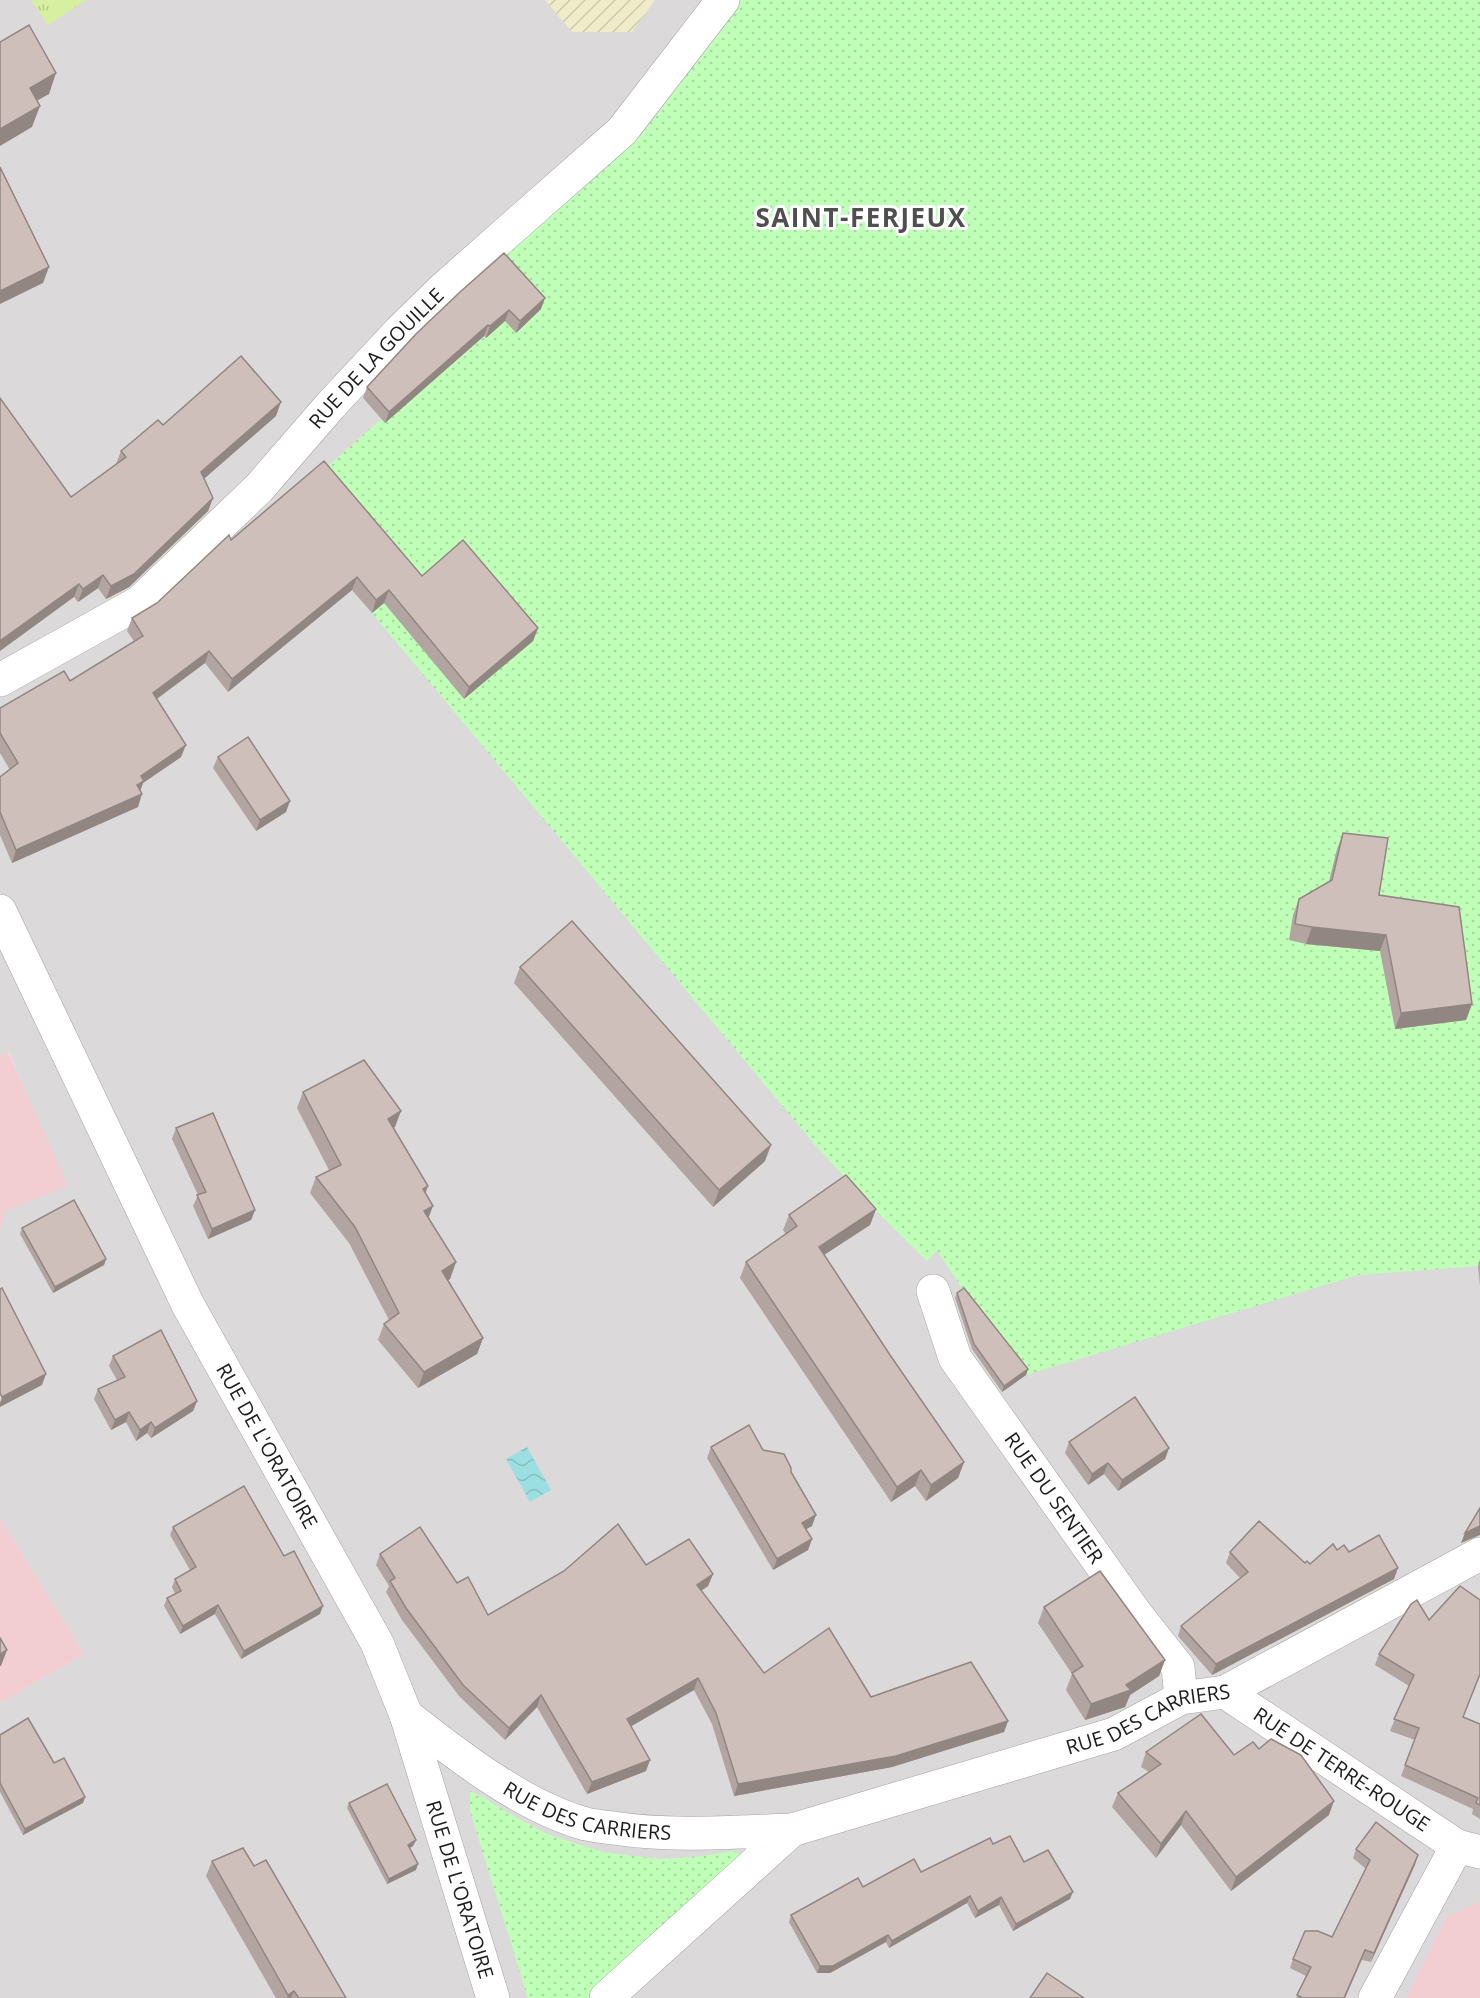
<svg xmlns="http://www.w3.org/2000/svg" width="1480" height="1998" font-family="'Open Sans',sans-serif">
<defs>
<pattern id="farmland-furrows" width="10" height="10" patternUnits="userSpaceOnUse" patternTransform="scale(1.5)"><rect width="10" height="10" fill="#f0ecca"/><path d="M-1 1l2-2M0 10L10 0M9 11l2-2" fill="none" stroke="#cdcaad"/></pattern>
<pattern id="grass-tufts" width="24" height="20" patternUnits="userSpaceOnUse" patternTransform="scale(1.5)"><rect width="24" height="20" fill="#d6efa1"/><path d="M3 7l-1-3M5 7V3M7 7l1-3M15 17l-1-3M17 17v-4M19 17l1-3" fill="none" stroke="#b7cc8a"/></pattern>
<pattern id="park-dots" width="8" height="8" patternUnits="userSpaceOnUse" patternTransform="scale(1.5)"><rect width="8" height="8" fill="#c0ffb8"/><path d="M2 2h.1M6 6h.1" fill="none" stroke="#a4da9e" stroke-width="1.8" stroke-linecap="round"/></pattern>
<pattern id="water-waves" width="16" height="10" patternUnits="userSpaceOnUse" patternTransform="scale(1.5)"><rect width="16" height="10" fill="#9cdfe2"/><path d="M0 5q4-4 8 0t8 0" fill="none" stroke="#86bfc1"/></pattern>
</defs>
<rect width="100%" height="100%" fill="#efe8e1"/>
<polygon fill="#dbd9d9" points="0,0 1480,0 1480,1998 0,1998 0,1703 84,1654 0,1518 0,1231 26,1093 9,1052 0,1055"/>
<g fill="#f2ced3">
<polygon points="8,1052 68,1186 5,1211 0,1231 0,1055"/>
<polygon points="0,1518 84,1654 0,1703"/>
<polygon points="1480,1901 1480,1998 1406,1998 1446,1918"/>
</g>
<polygon fill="url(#farmland-furrows)" points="545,0 655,0 632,32 572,32"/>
<polygon fill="url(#grass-tufts)" points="31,0 86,0 48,25"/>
<g fill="url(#park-dots)">
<polygon points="742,0 1480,0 1480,1266 1358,1275 1026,1375 994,1335 937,1251 927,1261 874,1209 815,1145 372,613 390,597 319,474 381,419 385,423 497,261 641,135"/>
<polygon points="470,1791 485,1798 503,1810 547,1834 602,1852 659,1859 696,1857 733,1851 742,1855 588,1998 528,1998 470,1811"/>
</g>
<polygon fill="url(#water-waves)" points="527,1447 551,1490 530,1502 506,1459"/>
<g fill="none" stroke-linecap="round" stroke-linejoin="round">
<g stroke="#a3a3a3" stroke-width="34">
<g id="minor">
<path id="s1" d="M0,680L140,602L259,488L330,406L399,332L443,289L622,131L723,0"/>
<path id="s2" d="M0,911L188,1305L377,1643L406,1715L493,1998"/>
<path id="s3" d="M933,1291L955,1358L1136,1614L1178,1667L1181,1698"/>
<path id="s4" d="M1225,1692L1457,1846L1480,1852"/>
<path id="s5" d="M406,1715C457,1755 523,1807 586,1824C595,1826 604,1827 613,1828C673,1837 732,1832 792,1830L606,1998"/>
<path id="s6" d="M792,1830L1114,1734L1181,1698L1225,1692L1480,1554"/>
<polyline points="1375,1998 1457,1846"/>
</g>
</g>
<use href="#minor" stroke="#fff" stroke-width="33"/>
</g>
<g fill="#b2a4a0">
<polygon points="460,292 541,309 516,333 505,321 486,338 484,336 385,423 363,398 367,387"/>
<polygon points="276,416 204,478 213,498 208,511 129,587 106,599 98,588 78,602 74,597 71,497 116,464 121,451 163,425"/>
<polygon points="231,540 422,576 538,628 533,641 464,699 384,603 372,613 352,590 228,692 205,663 157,699 181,757 143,783 140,791 138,807 12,863 0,835 0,777 10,770 0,753 0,708 70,681 134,641 127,631 132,618 157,603"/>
<polygon points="218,757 286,812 256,831 213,768"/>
<polygon points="1343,833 1379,895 1472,1004 1466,1020 1395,1029 1380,951 1306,944 1289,940 1293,915 1299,899 1329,881 1337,849"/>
<polygon points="520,967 765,1161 713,1207 514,983"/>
<polygon points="303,1092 395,1127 393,1128 426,1194 428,1217 456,1262 450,1279 448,1280 483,1338 477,1354 418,1388 378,1340 384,1324 389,1320 349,1243 310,1193 316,1177 329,1170 297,1108"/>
<polygon points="176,1128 255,1210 251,1220 208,1239 193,1206 198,1195 172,1139"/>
<polygon points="876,1209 870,1225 824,1255 890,1355 964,1462 958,1478 926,1501 915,1486 891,1502 740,1278 746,1262 786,1234 783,1230 789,1215"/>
<polygon points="22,1228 106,1259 104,1265 53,1293 20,1234"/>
<polygon points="1480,1259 1480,1286 1478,1266"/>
<polygon points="957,1293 1028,1369 1026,1375 1002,1392 972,1349 955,1298"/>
<polygon points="113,1356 197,1401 193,1411 151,1438 147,1433 136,1441 126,1422 111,1430 94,1399 98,1389 117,1380 109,1366"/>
<polygon points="1069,1442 1169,1448 1165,1459 1118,1491 1104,1474 1088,1485 1065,1453"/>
<polygon points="711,1447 763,1450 812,1526 806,1529 812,1539 808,1550 773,1570 707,1458"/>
<polygon points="173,1527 284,1556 320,1614 241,1659 215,1614 180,1634 164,1606 167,1598 175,1594 172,1587 175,1579 190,1570 170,1535"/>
<polygon points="1337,1550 1349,1552 1394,1579 1212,1675 1178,1636 1181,1626 1240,1578 1226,1563 1230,1552 1310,1564"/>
<polygon points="380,1554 457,1583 488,1615 646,1565 713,1574 708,1586 701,1591 764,1673 871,1697 1008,1721 1004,1732 892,1767 734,1796 712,1724 694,1690 631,1726 646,1771 587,1794 537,1707 505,1740 459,1696 402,1620 386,1592 389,1586 376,1565"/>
<polygon points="1411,1604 1463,1717 1480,1724 1480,1819 1472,1814 1473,1809 1401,1776 1415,1740 1390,1731 1409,1686 1375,1665 1379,1654"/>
<polygon points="1044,1607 1165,1660 1159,1676 1130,1695 1125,1707 1085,1720 1066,1690 1072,1674 1038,1623"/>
<polygon points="0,1735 54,1763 85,1797 83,1803 23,1835 0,1792"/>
<polygon points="1259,1749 1329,1815 1231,1891 1181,1825 1156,1858 1112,1807 1118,1793 1149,1772 1141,1767 1146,1752 1234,1755"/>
<polygon points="349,1803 416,1840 413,1846 410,1848 416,1870 387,1884 347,1808"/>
<polygon points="993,1844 1024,1862 1070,1899 1013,1931 999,1905 975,1918 967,1903 889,1948 886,1942 830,1973 817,1973 789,1922 791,1915 863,1887 921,1872"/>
<polygon points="1356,1849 1418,1855 1371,1962 1362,1960 1345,1998 1296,1998 1306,1976 1290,1968 1293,1959 1332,1937 1366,1869 1353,1858"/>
<polygon points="212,1861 254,1866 346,1998 276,1998 206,1876"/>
</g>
<g fill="#918682">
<polygon points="56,73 49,94 22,109 30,88"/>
<polygon points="40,106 32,127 0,146 0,129"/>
<polygon points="49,267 43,283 0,304 0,291"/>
<polygon points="545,298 541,309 516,333 520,321"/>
<polygon points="509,310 505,321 486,338 490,326"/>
<polygon points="488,325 484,336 385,423 389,412"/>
<polygon points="281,402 276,416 197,485 201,472"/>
<polygon points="213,498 208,511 129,587 106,599 111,586"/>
<polygon points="103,575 98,588 78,602 83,589"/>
<polygon points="357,577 352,590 228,692 232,679"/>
<polygon points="79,584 74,597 0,651 0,641"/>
<polygon points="389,590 384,603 372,613 376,600"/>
<polygon points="538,628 533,641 464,699 469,687"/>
<polygon points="209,651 205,663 148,705 153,693"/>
<polygon points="186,745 181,757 143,783 139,794 132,798 141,776"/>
<polygon points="142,794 138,807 12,863 16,850"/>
<polygon points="290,801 286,812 256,831 260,820"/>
<polygon points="1312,927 1386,935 1380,951 1306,944"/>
<polygon points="1472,1004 1466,1020 1395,1029 1401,1013"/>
<polygon points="401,1111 395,1127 382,1135 388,1119"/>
<polygon points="771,1145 765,1161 713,1207 719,1190"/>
<polygon points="428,1186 422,1203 423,1189"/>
<polygon points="433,1206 427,1222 424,1211"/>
<polygon points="876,1209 870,1225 813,1262 819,1247"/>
<polygon points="255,1210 251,1220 208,1239 212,1229"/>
<polygon points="106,1259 104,1265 53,1293 55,1287"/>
<polygon points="456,1262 450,1279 436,1287 442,1271"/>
<polygon points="483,1338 477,1354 418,1388 424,1372"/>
<polygon points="1028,1369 1026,1375 1002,1392 1004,1386"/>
<polygon points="46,1374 42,1385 0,1407 0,1403 2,1397"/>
<polygon points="197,1401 193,1411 151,1438 155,1428"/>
<polygon points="129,1412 126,1422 111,1430 115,1420"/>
<polygon points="151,1422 147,1433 136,1441 140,1430"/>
<polygon points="1169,1448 1165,1459 1118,1491 1122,1480"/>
<polygon points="964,1462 958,1478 926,1501 931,1485"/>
<polygon points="1108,1463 1104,1474 1088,1485 1092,1474"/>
<polygon points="921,1470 915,1486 891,1502 897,1487"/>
<polygon points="816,1515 812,1526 798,1534 802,1523"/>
<polygon points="1480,1526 1480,1535 1461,1543 1465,1533"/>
<polygon points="812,1539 808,1550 773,1570 777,1559"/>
<polygon points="1398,1568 1394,1579 1212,1675 1216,1664"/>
<polygon points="713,1574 708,1586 692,1597 697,1585"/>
<polygon points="218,1605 215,1614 180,1634 183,1626"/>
<polygon points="323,1606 320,1614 241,1659 244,1651"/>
<polygon points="7,1650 1,1666 0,1666 0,1654"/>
<polygon points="1165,1660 1159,1676 1130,1695 1125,1707 1085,1720 1091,1704 1126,1685"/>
<polygon points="698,1678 694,1690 623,1731 627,1719"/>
<polygon points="541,1695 537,1707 505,1740 509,1728"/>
<polygon points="1008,1721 1004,1732 892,1767 734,1796 738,1784"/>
<polygon points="650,1760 646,1771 587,1794 592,1782"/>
<polygon points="85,1797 83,1803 23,1835 25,1829"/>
<polygon points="1334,1801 1329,1815 1231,1891 1236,1877"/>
<polygon points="1186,1811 1181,1825 1156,1858 1161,1844"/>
<polygon points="416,1840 413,1846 406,1850 408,1845"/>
<polygon points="1418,1855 1415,1865 1371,1962 1374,1953"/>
<polygon points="418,1864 416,1870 387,1884 389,1879"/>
<polygon points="1073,1892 1070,1899 1013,1931 1016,1924"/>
<polygon points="970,1896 967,1903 889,1948 892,1941"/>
<polygon points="1001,1897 999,1905 975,1918 978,1911"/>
<polygon points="888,1935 886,1942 830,1973 817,1973 820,1966"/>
<polygon points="1365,1950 1345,1998 1344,1998"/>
<polygon points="294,1991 291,1998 287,1998 288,1995"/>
</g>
<g fill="#cfbfba" stroke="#918682" stroke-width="1.5">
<polygon points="29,25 56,73 30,88 40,106 0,129 0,42"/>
<polygon points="0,167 49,267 0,291"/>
<polygon points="504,253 545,298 520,321 509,310 490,326 488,325 389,412 367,387 416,334 460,292"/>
<polygon points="241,356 281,402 201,472 213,498 134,574 111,586 103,575 83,589 79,584 0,641 0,398 71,497 126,457 121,451 158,420 163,425"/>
<polygon points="324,461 422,576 463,540 538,628 469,687 389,590 376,600 357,577 232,679 209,651 153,693 186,745 141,776 144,781 137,785 142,794 16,850 0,812 0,777 18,763 0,733 0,708 64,671 70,681 143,636 132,618 157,603 229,535 231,540"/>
<polygon points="248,737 290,801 260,820 218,757"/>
<polygon points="1343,833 1388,838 1379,895 1459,907 1472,1004 1401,1013 1386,935 1312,927 1295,924 1299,899 1332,880"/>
<polygon points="572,921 771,1145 719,1190 520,967"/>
<polygon points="364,1060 401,1111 388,1119 428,1186 423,1189 433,1206 424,1211 456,1262 442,1271 483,1338 424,1372 384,1324 399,1313 355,1227 316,1177 341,1165 303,1092"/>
<polygon points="213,1113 255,1210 212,1229 197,1195 206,1192 176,1128"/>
<polygon points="846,1175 876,1209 819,1247 890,1355 964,1462 931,1485 921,1470 897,1487 746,1262 797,1226 789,1215"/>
<polygon points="74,1200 106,1259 55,1287 22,1228"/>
<polygon points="2,1288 46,1374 2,1397 0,1393 0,1289"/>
<polygon points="964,1288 1028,1369 1004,1386 974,1344 957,1293"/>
<polygon points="161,1330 197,1401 155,1428 151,1422 140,1430 129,1412 115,1420 98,1389 125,1377 113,1356"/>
<polygon points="1135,1397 1169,1448 1122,1480 1108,1463 1092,1474 1069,1442"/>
<polygon points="749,1425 763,1450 784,1454 791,1468 791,1472 816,1515 802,1523 812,1539 777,1559 711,1447"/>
<polygon points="244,1486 284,1556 294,1551 323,1606 244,1651 218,1605 183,1626 167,1598 181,1591 175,1579 196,1567 173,1527"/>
<polygon points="1480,1508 1480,1526 1465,1533"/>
<polygon points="1259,1521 1305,1563 1307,1561 1310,1564 1333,1544 1337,1550 1344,1545 1349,1552 1379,1535 1398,1568 1216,1664 1181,1626 1248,1572 1230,1552"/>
<polygon points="618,1524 646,1565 689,1539 713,1574 697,1585 764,1673 829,1628 871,1697 971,1662 1008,1721 896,1756 738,1784 716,1713 698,1678 627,1719 650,1760 592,1782 541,1695 509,1728 463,1685 406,1608 390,1581 395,1578 380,1554 420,1527 457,1583 468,1577 488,1615 564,1571"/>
<polygon points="1100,1571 1165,1660 1126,1685 1131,1690 1091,1704 1072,1673 1083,1666 1044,1607"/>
<polygon points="1460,1586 1480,1600 1480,1674 1463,1717 1480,1724 1480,1805 1476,1803 1478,1798 1405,1765 1419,1728 1394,1719 1414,1675 1379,1654 1411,1604 1417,1600 1429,1620"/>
<polygon points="0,1638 7,1650 0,1654"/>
<polygon points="1201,1714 1234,1755 1253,1742 1259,1749 1271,1739 1301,1755 1334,1801 1236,1877 1186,1811 1161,1844 1118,1793 1161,1764 1146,1752"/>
<polygon points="28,1718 54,1763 64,1758 85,1797 25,1829 0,1783 0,1735"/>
<polygon points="387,1784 416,1840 408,1845 418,1864 389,1879 349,1803"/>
<polygon points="1376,1822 1418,1855 1374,1953 1365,1950 1344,1998 1300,1998 1301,1997 1297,1995 1311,1967 1293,1959 1305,1931 1318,1931 1332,1937 1370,1860 1356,1849"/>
<polygon points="1010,1836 1024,1862 1048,1850 1073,1892 1016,1924 1001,1897 978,1911 970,1896 892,1941 888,1935 833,1966 820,1966 791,1915 858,1878 863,1887 914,1859 921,1872 990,1838 993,1844"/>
<polygon points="243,1848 254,1866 266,1860 346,1998 299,1998 294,1991 288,1995 212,1861"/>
<polygon points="1047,1973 1084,1998 1030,1998"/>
</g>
<g text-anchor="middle" stroke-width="6" stroke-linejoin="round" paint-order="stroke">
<g font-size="20" fill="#1c1c1c" stroke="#fff">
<text dy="7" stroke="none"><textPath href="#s1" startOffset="500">RUE DE LA GOUILLE</textPath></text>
<text dy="7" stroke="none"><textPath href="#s2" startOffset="598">RUE DE L'ORATOIRE</textPath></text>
<text dy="7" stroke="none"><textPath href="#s3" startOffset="242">RUE DU SENTIER</textPath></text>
<text dy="7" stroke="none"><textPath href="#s6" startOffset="374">RUE DES CARRIERS</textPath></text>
<text dy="7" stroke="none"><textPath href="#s4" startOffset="140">RUE DE TERRE-ROUGE</textPath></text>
<text dy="7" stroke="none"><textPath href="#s5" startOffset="210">RUE DES CARRIERS</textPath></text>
<text dy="7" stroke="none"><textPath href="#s2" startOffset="1084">RUE DE L'ORATOIRE</textPath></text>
</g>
<g font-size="26" font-weight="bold" letter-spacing="1.5" fill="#4f4f4f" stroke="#fff">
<text x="861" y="227">SAINT-FERJEUX</text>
</g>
</g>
</svg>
